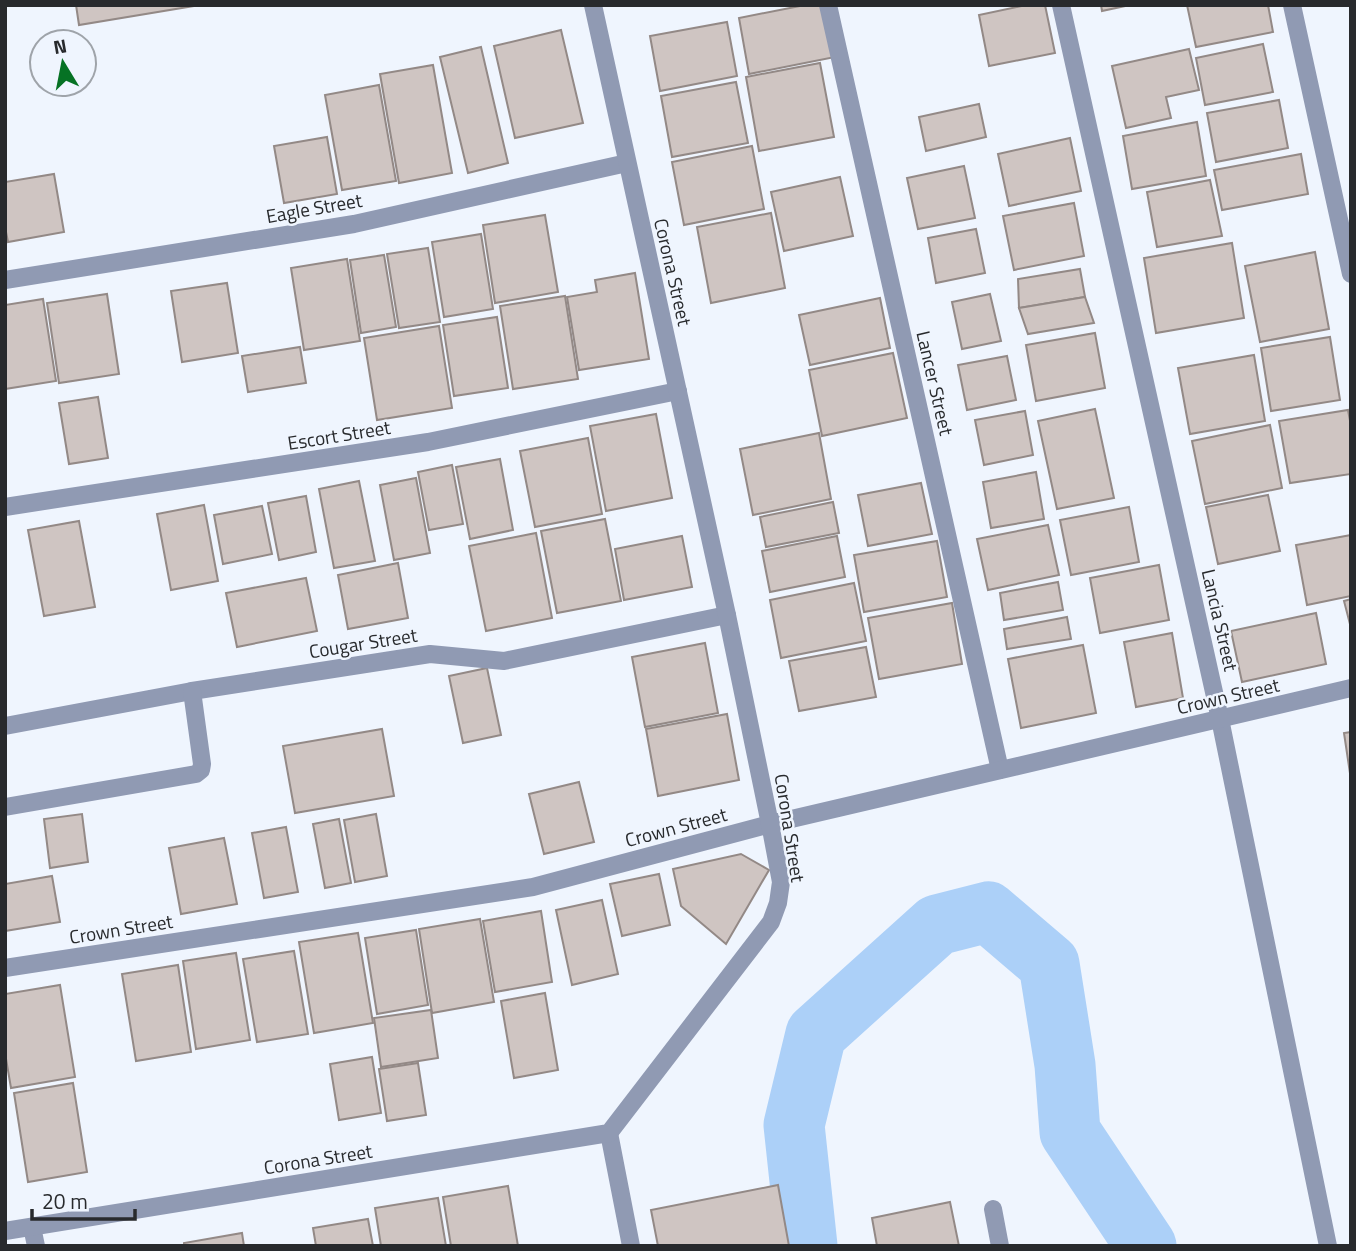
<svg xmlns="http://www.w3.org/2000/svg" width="1356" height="1251" font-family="'Titillium Web',sans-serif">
<rect width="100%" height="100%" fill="#eff5fe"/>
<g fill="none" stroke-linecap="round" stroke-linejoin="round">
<polyline stroke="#acd0f8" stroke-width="61" points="807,1246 794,1125 816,1034 937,925 988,912 1049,964 1065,1065 1070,1132 1146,1246"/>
</g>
<g fill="#cfc5c2" stroke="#938986" stroke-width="2">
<polygon points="76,5 200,5 79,25"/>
<polygon points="805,5 825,5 835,57 749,74 739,18"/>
<polygon points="1026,5 1045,5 1055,53 989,66 979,15"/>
<polygon points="1101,5 1130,5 1102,11"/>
<polygon points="1187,5 1268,5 1273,32 1196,47"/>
<polygon points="727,22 737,76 660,91 650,36"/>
<polygon points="561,30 583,123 515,138 494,46"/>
<polygon points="1263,44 1273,92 1205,105 1196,58"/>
<polygon points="481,47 508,163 468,173 440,57"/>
<polygon points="1189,49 1199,90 1166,97 1171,118 1126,128 1112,66"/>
<polygon points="820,63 834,137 759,151 746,77"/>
<polygon points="433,65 452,173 399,183 380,74"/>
<polygon points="736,82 748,143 672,157 661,96"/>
<polygon points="379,85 396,181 342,190 325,95"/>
<polygon points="1279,100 1288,148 1216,162 1207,113"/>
<polygon points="979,104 986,137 926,151 919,117"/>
<polygon points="1197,122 1206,176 1132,189 1123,136"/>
<polygon points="327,137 337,194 284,203 274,146"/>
<polygon points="1070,138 1081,191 1009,206 998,154"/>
<polygon points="752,146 764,209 684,225 672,162"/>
<polygon points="1301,154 1308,194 1222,210 1214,170"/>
<polygon points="964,166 975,218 918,229 907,178"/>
<polygon points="54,174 64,232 8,242 5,227 5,182"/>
<polygon points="840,177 853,236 784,251 771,192"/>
<polygon points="1210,180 1222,236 1157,247 1147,192"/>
<polygon points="1074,203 1084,256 1014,270 1003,216"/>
<polygon points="771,213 785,288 711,303 697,227"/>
<polygon points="545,215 558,292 495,303 483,225"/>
<polygon points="976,229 985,273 936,283 928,238"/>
<polygon points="481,234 493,309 444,317 432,242"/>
<polygon points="1232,243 1244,318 1156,333 1144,258"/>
<polygon points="428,248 440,322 399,328 387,254"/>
<polygon points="1315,252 1329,329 1260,342 1245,266"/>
<polygon points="384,255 396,327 361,333 350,260"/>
<polygon points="347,259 360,341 304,350 291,268"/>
<polygon points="1080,269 1085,297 1019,308 1018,279"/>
<polygon points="635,273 649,359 579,370 567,297 597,292 595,280"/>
<polygon points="227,283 238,353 182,362 171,291"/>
<polygon points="107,294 119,374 59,383 47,303"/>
<polygon points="990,294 1001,341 962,349 952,302"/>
<polygon points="565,296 578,379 513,389 500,306"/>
<polygon points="1085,297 1094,323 1028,334 1019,308"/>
<polygon points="880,298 890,348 810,365 799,315"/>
<polygon points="43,299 56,381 5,389 5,305"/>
<polygon points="497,317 508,388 454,396 443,325"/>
<polygon points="439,326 452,408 377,420 364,338"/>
<polygon points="1095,333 1105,388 1036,401 1026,345"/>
<polygon points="1330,337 1340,400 1271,411 1261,348"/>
<polygon points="300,347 306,383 248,392 242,356"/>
<polygon points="893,353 907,418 822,436 809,370"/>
<polygon points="1254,355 1265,421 1190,434 1178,368"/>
<polygon points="1007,356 1016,400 967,410 958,365"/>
<polygon points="98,397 108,458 69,464 59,403"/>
<polygon points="1095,409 1114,498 1057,509 1038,421"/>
<polygon points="1348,410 1351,426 1351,474 1290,483 1279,421"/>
<polygon points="1025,411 1033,455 984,465 975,420"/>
<polygon points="656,414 672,498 606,511 590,426"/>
<polygon points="1270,425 1282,488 1205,504 1192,441"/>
<polygon points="819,433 831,499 753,515 740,449"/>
<polygon points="588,438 602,514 535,527 520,451"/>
<polygon points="500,459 513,530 470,539 456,467"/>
<polygon points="452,465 463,524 429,530 418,472"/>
<polygon points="1036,472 1044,519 991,528 983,482"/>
<polygon points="416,478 430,553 394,560 380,485"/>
<polygon points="359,481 375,561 334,568 319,489"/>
<polygon points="921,483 932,534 868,546 858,495"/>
<polygon points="1268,495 1280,551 1218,564 1206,507"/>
<polygon points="306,496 316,552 279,560 268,503"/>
<polygon points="833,502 839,533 766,547 760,517"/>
<polygon points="204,505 218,581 171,590 157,514"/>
<polygon points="262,506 272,554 223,564 214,515"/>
<polygon points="1129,507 1139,562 1071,575 1060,520"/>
<polygon points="605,519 621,601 557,613 541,531"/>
<polygon points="79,521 95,607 44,616 28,530"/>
<polygon points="1048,525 1059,575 988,590 977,539"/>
<polygon points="536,533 552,618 486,631 469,546"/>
<polygon points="1351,535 1351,596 1307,605 1296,545"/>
<polygon points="682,536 692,587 624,600 615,549"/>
<polygon points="837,536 845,577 770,592 762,551"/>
<polygon points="937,541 947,597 864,612 854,555"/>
<polygon points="398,563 408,618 348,629 338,575"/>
<polygon points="1159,565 1169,620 1100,633 1090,578"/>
<polygon points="306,578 317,631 237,647 226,593"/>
<polygon points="1058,582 1063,610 1004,620 1000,593"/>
<polygon points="854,583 866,641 781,658 770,600"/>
<polygon points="1351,599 1351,628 1344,601"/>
<polygon points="952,603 962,664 879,679 868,618"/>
<polygon points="1316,613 1326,664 1242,682 1231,631"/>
<polygon points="1067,617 1071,639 1007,649 1004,629"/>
<polygon points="1172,633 1183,698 1136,707 1124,642"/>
<polygon points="705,643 718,713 645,727 632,657"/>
<polygon points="1083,645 1096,713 1021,728 1008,659"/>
<polygon points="866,647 876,697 799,711 789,661"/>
<polygon points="487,668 501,735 463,743 449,676"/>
<polygon points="727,714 739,780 658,796 646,729"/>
<polygon points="382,729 394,796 295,813 283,746"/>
<polygon points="1351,732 1351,780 1344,733"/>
<polygon points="579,782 594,842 544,854 529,794"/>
<polygon points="82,814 88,862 50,868 44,819"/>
<polygon points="376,814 387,876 355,882 344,820"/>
<polygon points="339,819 351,883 325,888 313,824"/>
<polygon points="286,827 298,892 264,898 252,833"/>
<polygon points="224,838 237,904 181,914 169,848"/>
<polygon points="741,854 769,870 726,944 681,906 673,869"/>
<polygon points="659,874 670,925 622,936 610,884"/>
<polygon points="52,876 60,922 5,931 5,884"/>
<polygon points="602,900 618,974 572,985 556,910"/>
<polygon points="541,911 552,982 495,992 483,921"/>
<polygon points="480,919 494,1002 432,1013 419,929"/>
<polygon points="416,930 428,1005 377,1014 365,938"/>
<polygon points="358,933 373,1023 314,1033 299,942"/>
<polygon points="294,951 308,1034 257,1042 243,959"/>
<polygon points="236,953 250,1040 196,1049 183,961"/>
<polygon points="178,965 191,1052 136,1061 122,974"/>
<polygon points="60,985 75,1077 11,1088 5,1053 5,994"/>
<polygon points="545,993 558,1070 514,1078 501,1001"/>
<polygon points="431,1010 438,1058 381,1067 374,1018"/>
<polygon points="372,1057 381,1113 339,1120 330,1064"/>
<polygon points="418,1063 426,1115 387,1121 379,1069"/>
<polygon points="73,1083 87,1172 28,1182 14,1093"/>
<polygon points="778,1185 789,1246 658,1246 651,1210"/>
<polygon points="508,1186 518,1246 451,1246 443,1197"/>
<polygon points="438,1198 446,1246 381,1246 375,1208"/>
<polygon points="950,1202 959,1246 877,1246 872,1218"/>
<polygon points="368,1219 373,1246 316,1246 313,1228"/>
<polygon points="242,1233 244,1246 184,1246 184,1243"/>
</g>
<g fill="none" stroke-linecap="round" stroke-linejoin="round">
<g stroke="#909ab3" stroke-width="18">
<polyline points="828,5 1000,770"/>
<polyline points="1061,5 1220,719 1328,1246"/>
<polyline points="1292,5 1351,274"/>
<polyline points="5,280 354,224 627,163"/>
<polyline points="5,507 428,442 678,391"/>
<polyline points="5,726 192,691 430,654 504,661 727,615"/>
<polyline points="5,807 196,774 201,770 202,764 192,691"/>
<polyline points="5,968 533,887 770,824 1351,688"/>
<polyline points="609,1133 631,1246"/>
<polyline points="993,1209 1000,1246"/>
<polyline points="32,1227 36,1246"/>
<polyline points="5,1231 609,1133 771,922 778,903 781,882 770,824 727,615 593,5"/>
</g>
</g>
<g text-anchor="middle" stroke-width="5" stroke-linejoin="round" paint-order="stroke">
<g font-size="19" fill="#282a2d" stroke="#eff5fe">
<text transform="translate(314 208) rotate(-10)" y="7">Eagle Street</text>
<text transform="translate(673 272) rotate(77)" y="7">Corona Street</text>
<text transform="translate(935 383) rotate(77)" y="7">Lancer Street</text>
<text transform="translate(339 435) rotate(-9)" y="7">Escort Street</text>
<text transform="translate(1220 620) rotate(77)" y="7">Lancia Street</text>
<text transform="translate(363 643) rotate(-9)" y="7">Cougar Street</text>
<text transform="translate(1228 696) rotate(-13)" y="7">Crown Street</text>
<text transform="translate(676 827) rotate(-15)" y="7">Crown Street</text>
<text transform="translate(790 828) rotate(81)" y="7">Corona Street</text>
<text transform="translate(121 929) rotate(-9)" y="7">Crown Street</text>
<text transform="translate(318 1159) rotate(-9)" y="7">Corona Street</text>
</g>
</g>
<rect width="1356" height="1251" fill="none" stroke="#282a2d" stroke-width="14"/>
<g transform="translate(63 63) rotate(350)"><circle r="33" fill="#eff5fe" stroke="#9fa4aa" stroke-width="2"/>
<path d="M0-5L12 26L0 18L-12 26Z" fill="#067224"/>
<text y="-10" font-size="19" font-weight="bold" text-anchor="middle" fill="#282a2d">N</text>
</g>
<path d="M32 1209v10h103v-10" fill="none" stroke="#282a2d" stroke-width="3.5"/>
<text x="42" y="1209" font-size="21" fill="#282a2d" stroke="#eff5fe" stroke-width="5" paint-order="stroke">20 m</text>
</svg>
